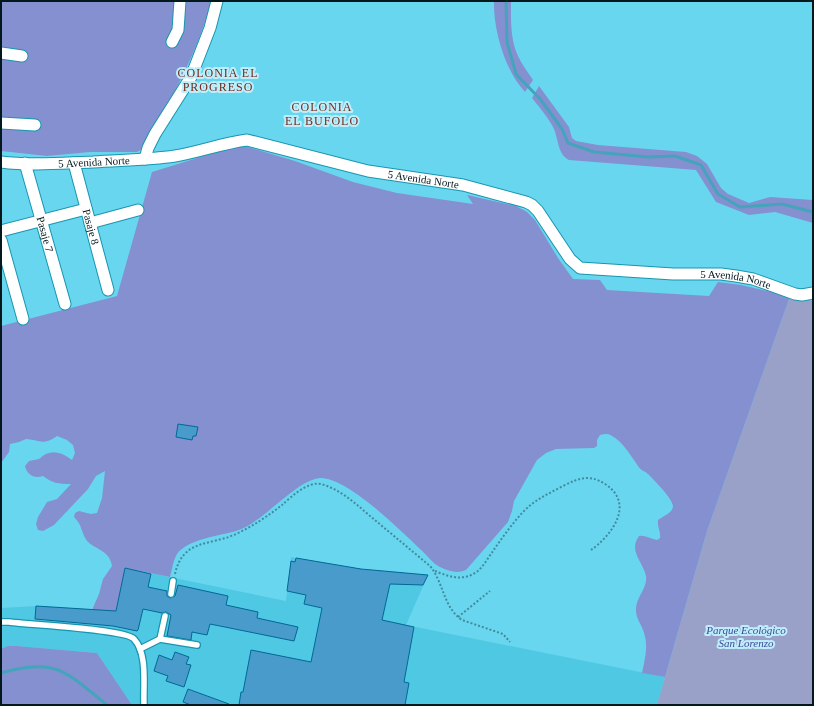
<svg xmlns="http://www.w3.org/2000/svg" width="814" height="706" font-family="'Times New Roman',serif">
<rect width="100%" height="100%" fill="#69d6f0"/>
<polygon fill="#4fc8e4" points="291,557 361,569 428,575 406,625 665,677 657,705 132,705 97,653 17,646 1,649 1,608 36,606 116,611 125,568 286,601"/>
<polygon fill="#99a1c8" points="790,296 813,301 813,705 657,705 707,531"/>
<g fill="#8590d0">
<path d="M1,1H211C203,34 189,63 174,93C165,112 155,132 142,149L137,152H90L47,156L1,151Z"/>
<path d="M494,1H511C511,19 510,39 518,56C522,65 528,72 533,80L525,92C505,71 493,29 494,1Z"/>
<path d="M539,86L569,127L572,138L576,141L598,145L686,152L697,156L707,164L721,188L728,194L749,203L770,197L813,200V223L775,212L749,215L716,202L696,170L569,160C557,154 559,139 553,127C547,116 540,108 532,98Z"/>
<path d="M238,146L248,147L295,161L353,182L397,193L473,204L467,195L516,206L527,212L535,220L558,258L573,279L600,280L607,290L709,296L718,282L741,285L790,296L707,531L665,677L642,673C645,658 649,645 643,630C641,624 636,618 636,611C635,598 648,588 646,576C643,562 628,551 639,536C645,535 651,539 657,540L660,538C661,532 657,527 658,520C663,516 673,513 673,506C672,498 654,480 648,474C645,471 640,470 638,466C631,456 623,442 612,436C608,433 604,434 600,435L597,440V446L594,448L556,449L546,453L537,460L514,501L512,511L508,522L466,570C457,574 449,571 440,567C433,564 426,554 420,549C400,530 347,477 320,478C296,480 263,523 236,531C219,536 188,539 177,554C173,561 172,570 170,577L125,568L116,611L92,610L99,594L103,579L112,566C110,551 97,550 88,542C84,537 83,533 81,528C80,524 77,520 74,517L75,513L79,511L91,514L97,513L102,498L105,471L96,476L88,489L54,525L43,531L38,530L36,524L38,517L47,502L57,499L71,484C58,484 52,483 43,476C34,479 27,475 25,466L29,461C32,460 36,460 39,459C41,458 42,456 44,455C54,449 64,454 72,460L75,453L73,445L67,440L57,436C43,446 40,440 26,439L19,442L10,444L9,452L1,463V326L117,296L152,172L226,149Z"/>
<polygon points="8,646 17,646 97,653 132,705 1,705 1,649"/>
</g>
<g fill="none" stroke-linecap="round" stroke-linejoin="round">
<g stroke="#43a4bb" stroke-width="3">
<polyline points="506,1 507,42 516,74 541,100 562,129 568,143 594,152 648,157 675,156 701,165 718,194 740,207 782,204 813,212"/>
<path d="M1,673C56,657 66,672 107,705"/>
</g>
</g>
<g fill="#489bca" stroke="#016995">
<polygon points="178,424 198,427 196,436 193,436 192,440 176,437"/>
<polygon points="296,558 361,569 428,575 423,585 390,584 382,620 414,627 404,682 409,683 405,705 239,705 241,692 243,692 251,650 311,662 322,608 304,604 306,595 287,591 291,561 295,562"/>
<polygon points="125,568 151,574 148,587 167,591 167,596 170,598 175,596 178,585 228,596 226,605 258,612 257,618 298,627 294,641 210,624 207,635 192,632 191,640 167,636 171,615 166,612 162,613 143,609 138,630 137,631 113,626 35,619 36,606 116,611"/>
<polygon points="175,652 189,657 186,664 191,665 184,687 166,681 168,676 154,671 159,655 172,660"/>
<polygon points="188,689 229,704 229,705 191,705 183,702"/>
</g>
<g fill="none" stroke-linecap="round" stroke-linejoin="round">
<g stroke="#1796af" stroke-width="8">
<g id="service">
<polyline points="171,594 173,581"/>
<path d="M1,622H9C30,625 125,629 134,639C148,654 143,686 144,705"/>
<polyline points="160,639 165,616"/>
<polyline points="140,649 160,639 197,645"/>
</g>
</g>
<g stroke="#1796af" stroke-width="13">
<g id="minor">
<polyline points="172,42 178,30 180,1"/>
<polyline points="1,53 22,56"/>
<polyline points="1,123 35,125"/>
<polyline points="145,159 148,148 155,134 191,77 210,28 217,1"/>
<path id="s1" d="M1,162C31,166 63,163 93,162C120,160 148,160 175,156C199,152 223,143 247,140L368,171L463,185L526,202L532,205L538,211L570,259L580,268L673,274H721L736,276L753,279L795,294L802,295L813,293"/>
<path id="s2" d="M25,163L65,304"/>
<path id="s3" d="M74,163L108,290"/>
<polyline points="90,223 138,210"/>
<polyline points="1,231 86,209"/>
<polyline points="1,240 23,319"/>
</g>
</g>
<g stroke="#418b9d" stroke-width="2" stroke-dasharray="2 2" stroke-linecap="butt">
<path d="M435,571C447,576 461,581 473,574C482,570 487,559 493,551C502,538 512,524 522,513C534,500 548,494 563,486C579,478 590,474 605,484C636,504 611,536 591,550"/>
<path d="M175,574C183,538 211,546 236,534C253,526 268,516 282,505C291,497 308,481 321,484C343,490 360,508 376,521C394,536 412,551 430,566C444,583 443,607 462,620L503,634L510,642"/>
<polyline points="458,617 490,591"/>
</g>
<use href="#service" stroke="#fff" stroke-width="5.5"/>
<use href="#minor" stroke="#fff" stroke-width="11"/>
</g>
<g text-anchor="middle" stroke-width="4" stroke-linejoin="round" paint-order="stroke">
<g font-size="11" fill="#02181d" stroke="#beeefb">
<text dy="4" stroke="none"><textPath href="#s1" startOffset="93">5 Avenida Norte</textPath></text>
<text dy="4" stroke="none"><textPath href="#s1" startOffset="429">5 Avenida Norte</textPath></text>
<text dy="4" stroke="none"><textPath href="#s3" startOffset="66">Pasaje 8</textPath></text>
<text dy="4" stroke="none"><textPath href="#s2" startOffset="74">Pasaje 7</textPath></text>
<text dy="4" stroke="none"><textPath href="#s1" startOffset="777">5 Avenida Norte</textPath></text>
</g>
<g font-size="11" font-style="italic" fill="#414896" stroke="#beeefb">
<text x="746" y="634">Parque Ecológico<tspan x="746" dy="13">San Lorenzo</tspan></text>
</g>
<g font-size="12" letter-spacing="1" fill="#6f2c1a" stroke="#beeefb">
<text x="218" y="77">COLONIA EL<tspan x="218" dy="14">PROGRESO</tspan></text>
<text x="322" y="111">COLONIA<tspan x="322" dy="14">EL BUFOLO</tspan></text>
</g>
</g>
<rect width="814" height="706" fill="none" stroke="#02181d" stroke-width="4"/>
</svg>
